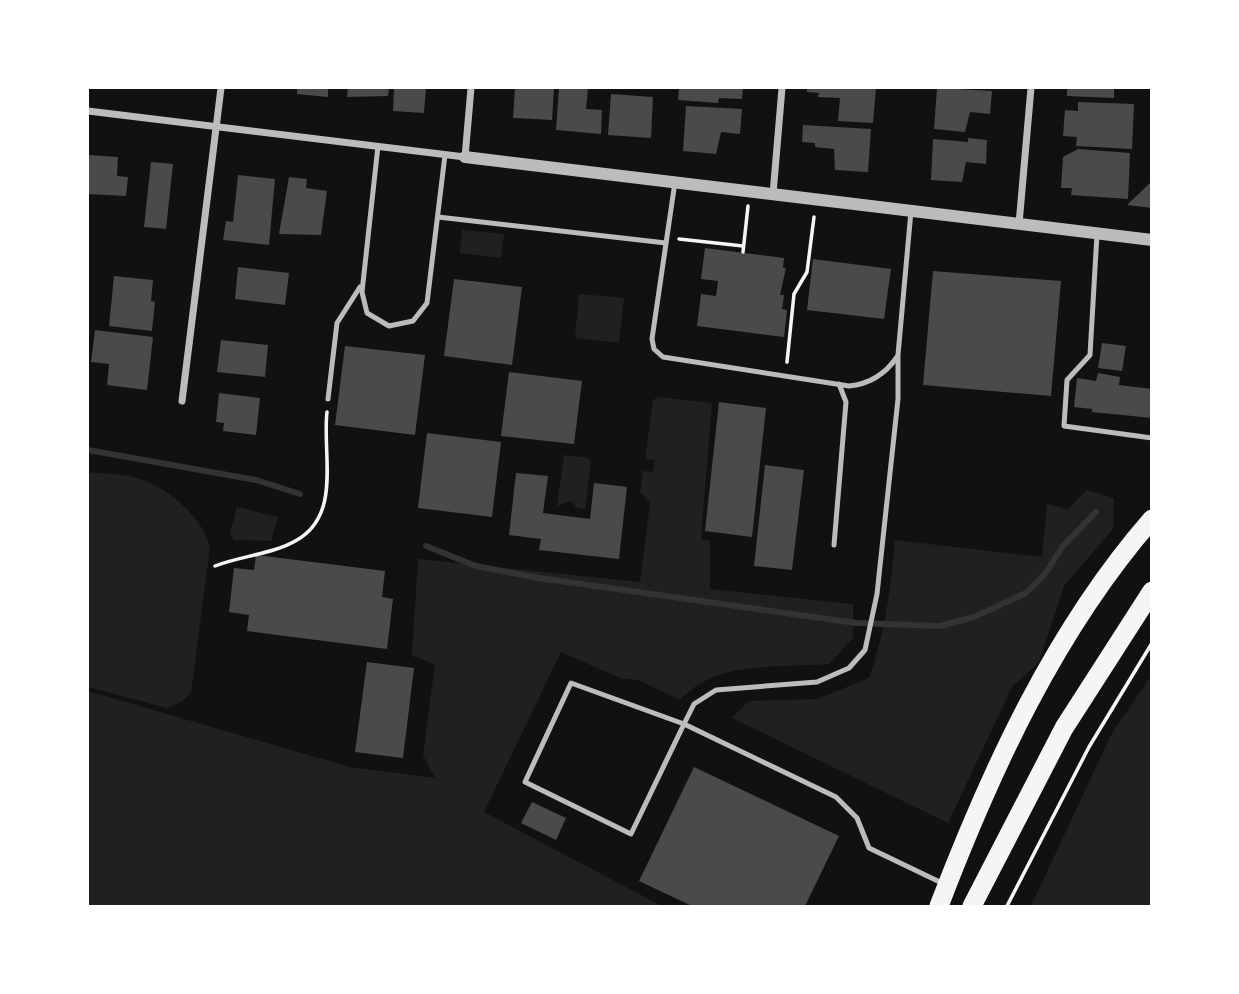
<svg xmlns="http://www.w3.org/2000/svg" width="1239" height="994" font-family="'Nunito Sans',sans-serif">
<rect width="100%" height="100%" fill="#111"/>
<g fill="#202020">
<polygon points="462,230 504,234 501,258 460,253"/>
<polygon points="579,294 624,298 619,343 575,338"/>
<path d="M658,397L712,403L701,539L710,541V589L853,604V638L829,664C780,668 716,660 680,700L638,680L620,678L561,652L484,812L662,906H88V691L350,767L435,778L423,755L435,664L412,656L418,559L640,582L650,503L640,492L643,471L653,472L655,460L645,459L653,400Z"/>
<polygon points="564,455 589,458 591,462 585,509 577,508 571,501 557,506"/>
<path d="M88,472C103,474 121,473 137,478C166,486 203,517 210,547L191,693L181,702L167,708L88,687Z"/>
<path d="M1087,490L1114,498L1113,529L1064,586L1039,662L1012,687L948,823L732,718L749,701L817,699L869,678C885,633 891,588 895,540L1042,557L1047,504L1068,509Z"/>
<polygon points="237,507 278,517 271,541 234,540 230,534"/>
<polygon points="1151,676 1151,906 1031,906 1112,733"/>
</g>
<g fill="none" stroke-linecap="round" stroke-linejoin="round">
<g stroke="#333" stroke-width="6">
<polyline points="88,450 256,480 300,494"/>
<polyline points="426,546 476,566 539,578 856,623 940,626 974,617 1026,593 1045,574 1062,547 1096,512"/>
</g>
</g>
<g fill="#4a4a4a">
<polygon points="297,88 328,88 328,97 297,94"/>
<polygon points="348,88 389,88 388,96 347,97"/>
<polygon points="394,88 426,88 424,113 393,111"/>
<polygon points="515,88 554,88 552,120 513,118"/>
<polygon points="559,88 588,88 586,109 602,110 601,134 556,130"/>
<polygon points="679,88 743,88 742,99 719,98 718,103 678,100"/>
<polygon points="807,88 876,88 873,123 838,121 840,98 818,97 819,93 807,92"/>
<polygon points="937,88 992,91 990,114 970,112 965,132 934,129"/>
<polygon points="1067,88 1114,88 1114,98 1067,96"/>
<polygon points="611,94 653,97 651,138 608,135"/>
<polygon points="1078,102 1134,104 1132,149 1076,146 1077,137 1063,136 1065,110 1078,111"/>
<polygon points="686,106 742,109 740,134 721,132 716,154 683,151"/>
<polygon points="803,125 871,129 868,172 835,170 834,149 815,147 815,143 802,142"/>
<polygon points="968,138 987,140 986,164 966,162 962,182 931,180 933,139 968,142"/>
<polygon points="1078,149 1130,153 1128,199 1071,195 1072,188 1061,188 1063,157"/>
<polygon points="88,155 118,157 117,176 128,177 126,196 88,194"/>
<polygon points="151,162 173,164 166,229 144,227"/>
<polygon points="238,175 275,179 269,245 223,240 226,221 233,222"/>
<polygon points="289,177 307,179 306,188 327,191 321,235 279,234"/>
<polygon points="1152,181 1152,208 1127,205"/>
<polygon points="705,248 784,258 783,268 786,268 780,295 784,295 782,309 787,310 784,337 697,326 701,294 716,296 718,281 701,279"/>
<polygon points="813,259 891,269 884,319 807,310"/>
<polygon points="238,267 289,273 285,305 235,299"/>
<polygon points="933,271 1061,281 1051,396 923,385"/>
<polygon points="114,276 153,280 151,301 155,302 152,331 109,326"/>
<polygon points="454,279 522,287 512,365 444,356"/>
<polygon points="95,330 153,337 147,390 107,385 109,364 91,362"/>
<polygon points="221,340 268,345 265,377 217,372"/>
<polygon points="1102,343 1126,346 1122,371 1098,368"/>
<polygon points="345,346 425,355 415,435 335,425"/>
<polygon points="509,372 582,381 574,444 501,436"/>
<polygon points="1098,373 1120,377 1119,385 1152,389 1152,418 1092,412 1092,409 1074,407 1077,378 1096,381"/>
<polygon points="219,393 260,398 256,435 223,431 224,423 216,422"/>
<polygon points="719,402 766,408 752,537 705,531"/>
<polygon points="427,433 501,442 492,517 418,508"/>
<polygon points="765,465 804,470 792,570 754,566"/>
<polygon points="516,473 548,476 543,513 590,519 594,483 627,487 619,559 539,550 541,539 509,535"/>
<polygon points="256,555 385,571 382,597 393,599 387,649 247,631 249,615 229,612 234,568 254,570"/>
<polygon points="367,662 414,668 403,758 355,752"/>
<polygon points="694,767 839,836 805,906 692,906 639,881"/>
<polygon points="532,802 566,818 556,840 521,823"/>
</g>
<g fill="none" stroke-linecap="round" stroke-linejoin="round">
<g stroke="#f5f5f5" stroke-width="3.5">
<polyline points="679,239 743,246"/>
<polyline points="743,252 748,206"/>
<polyline points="787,362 794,294 807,272 814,217"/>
<path d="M215,566C240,556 274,554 297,540C342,514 322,454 327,412"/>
<polyline points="1007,906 1089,747 1152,643"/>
</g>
<g stroke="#bcbcbc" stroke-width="5">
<polyline points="378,146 362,292 367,313 389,326 413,321 427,303 445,155"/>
<path d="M675,182L652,339L654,349L663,357L849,386C870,384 886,373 897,357"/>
<polyline points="911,211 898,355 898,399 877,594 865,650 849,668 817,682 716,690 694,704 684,724 836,797 857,818 869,848 944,884"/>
<polyline points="438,217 666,243"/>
<polyline points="1097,234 1090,355 1067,380 1064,426 1152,438"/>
<polyline points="328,399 337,323 360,287"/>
<polyline points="834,545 846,402 839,384"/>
<polygon points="571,683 684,724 631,834 525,782"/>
</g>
<g stroke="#bcbcbc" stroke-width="7">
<polyline points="88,111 465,157 471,88"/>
<polyline points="773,194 782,88"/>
<polyline points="1019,224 1031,88"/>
<polyline points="182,401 221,88"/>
</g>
<polyline stroke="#bcbcbc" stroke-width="12" points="465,157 1152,240"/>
<g stroke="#f5f5f5" stroke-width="19">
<path d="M939,906C991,770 1055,630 1152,519"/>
<polyline points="972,906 1064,728 1152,591"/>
</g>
</g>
<rect width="1239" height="994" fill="none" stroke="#ffffff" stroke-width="178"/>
</svg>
